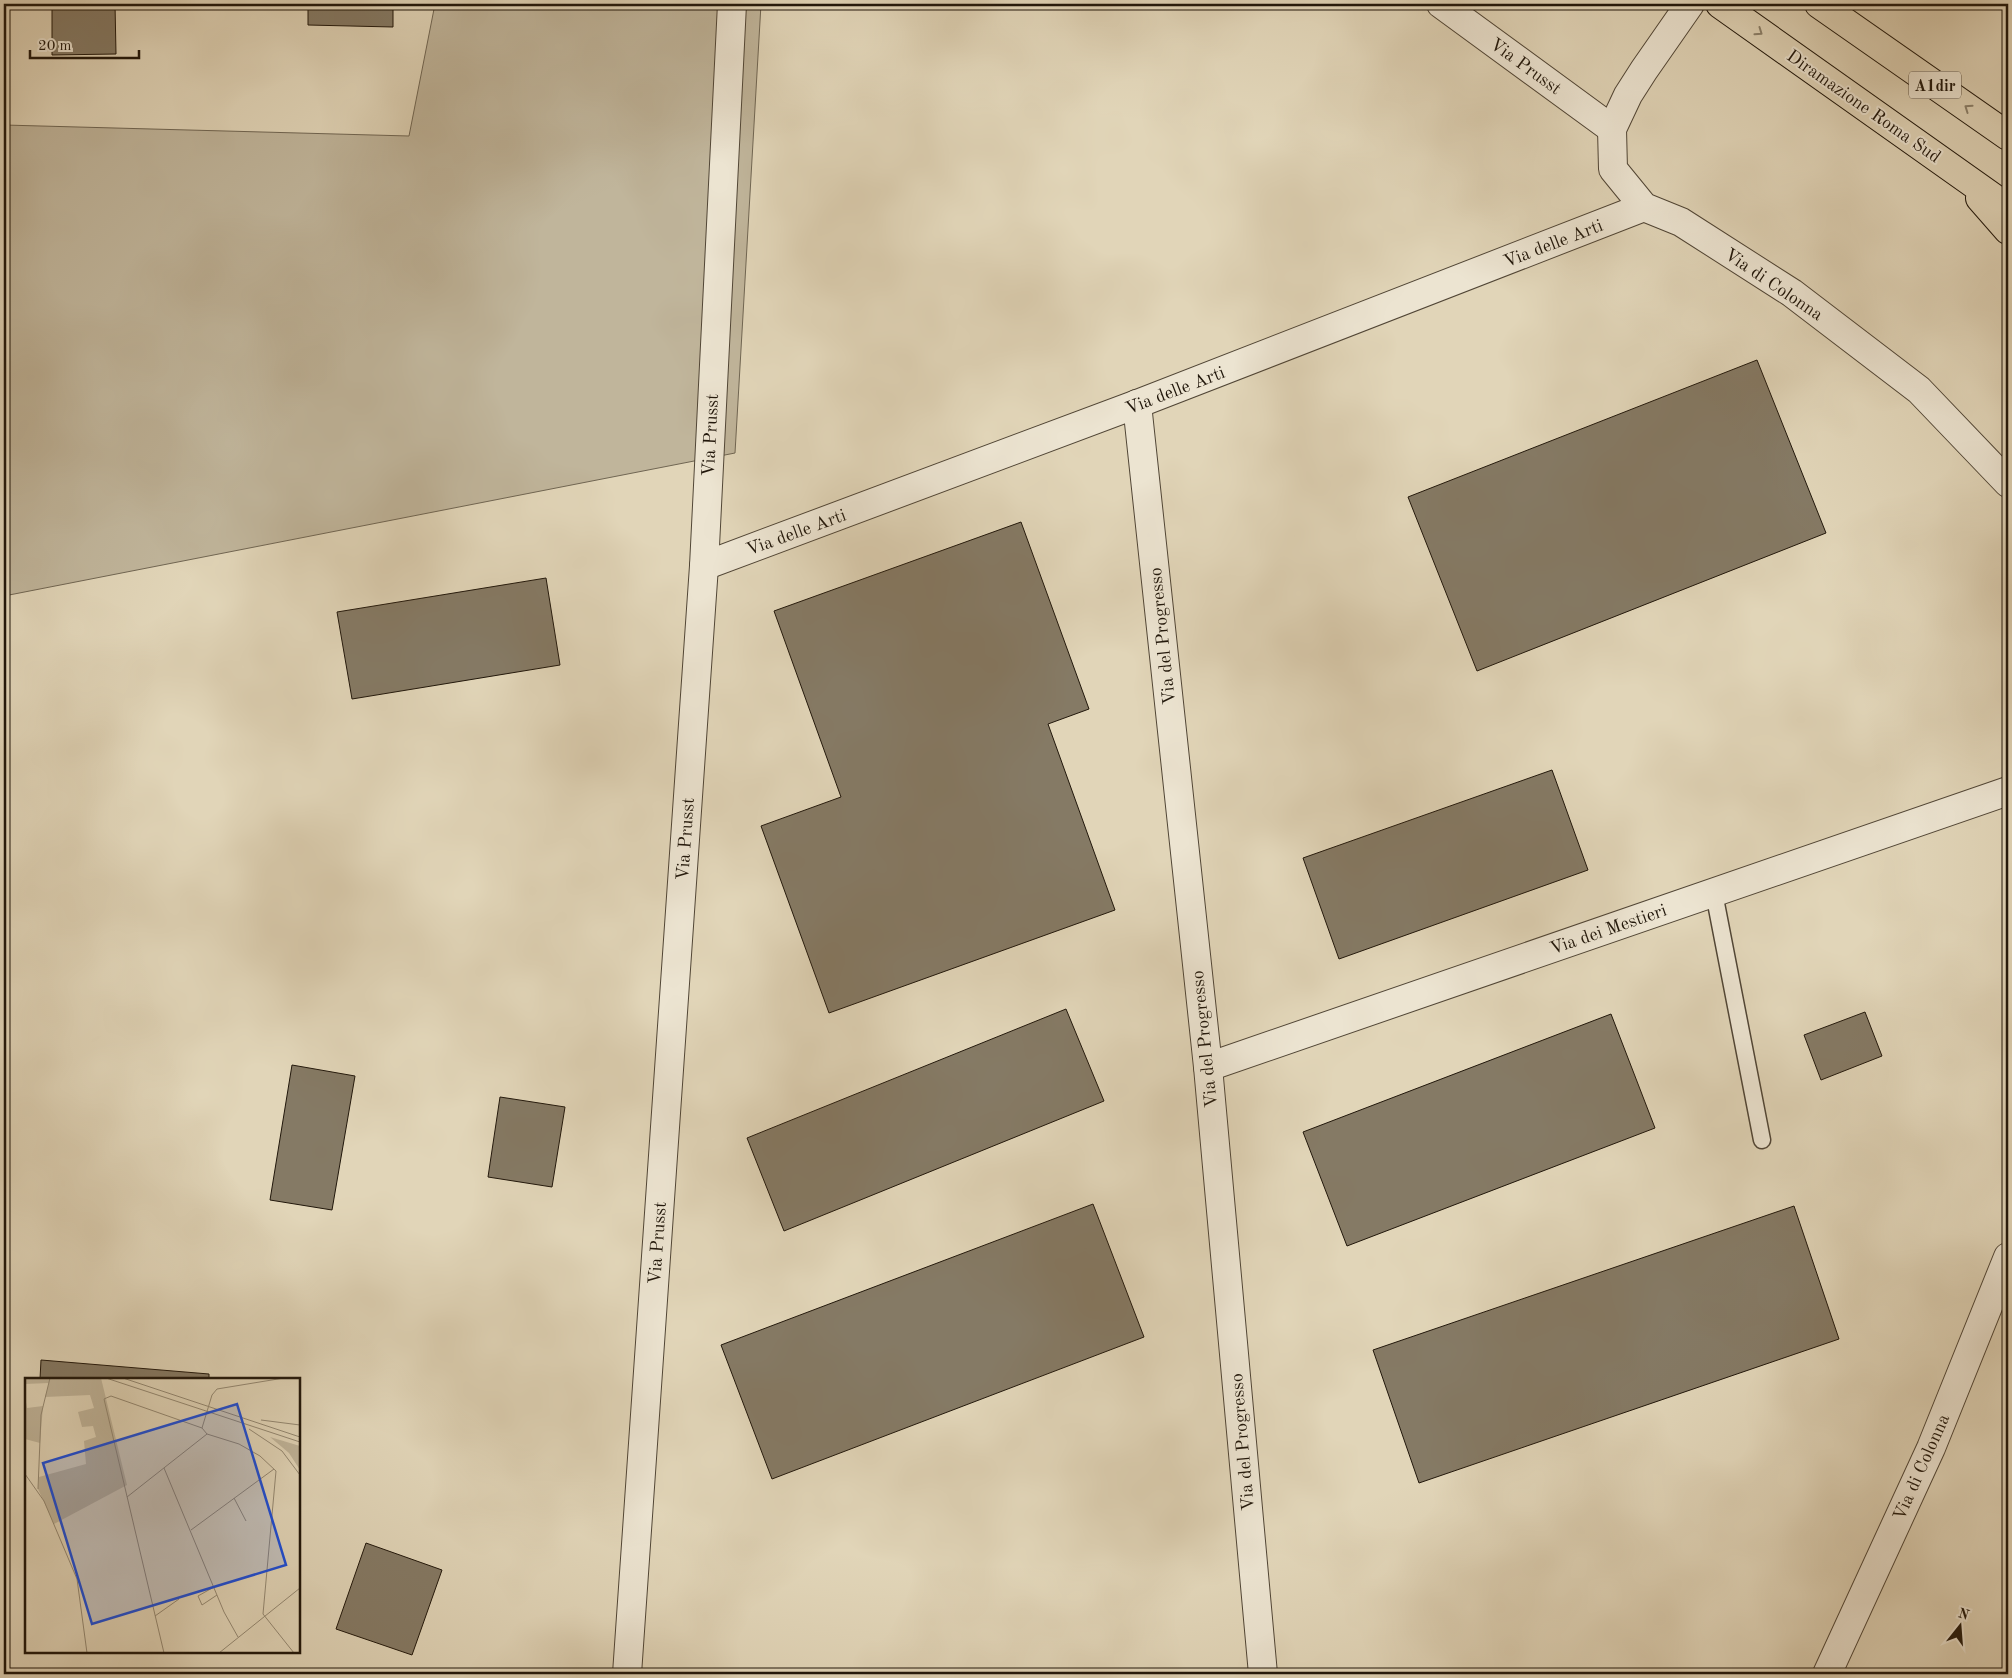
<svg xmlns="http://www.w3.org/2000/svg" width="2012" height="1678" font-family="'Old Standard TT',serif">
<rect width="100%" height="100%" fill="#e1d5b8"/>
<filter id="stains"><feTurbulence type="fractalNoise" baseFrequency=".004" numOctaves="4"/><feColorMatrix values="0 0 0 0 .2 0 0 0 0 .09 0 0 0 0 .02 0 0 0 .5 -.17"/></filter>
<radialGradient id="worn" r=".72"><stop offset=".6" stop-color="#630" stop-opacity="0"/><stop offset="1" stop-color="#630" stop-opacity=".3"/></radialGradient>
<polygon fill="#c0b59b" stroke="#706653" points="435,4 761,4 735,453 4,596 4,125 409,136"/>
<g fill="#857a65" stroke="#21170b">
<polygon points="52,4 115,4 116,54 52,55"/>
<polygon points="308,4 393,4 393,27 308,25"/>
<polygon points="1757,360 1826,533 1477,671 1408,497"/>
<polygon points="1021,522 1089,709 1048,724 1115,910 829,1013 761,826 841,797 774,611"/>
<polygon points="546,578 560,665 352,699 337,612"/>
<polygon points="1552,770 1588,870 1339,959 1303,858"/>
<polygon points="1066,1009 1104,1101 784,1231 747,1138"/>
<polygon points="1865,1012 1882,1056 1821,1080 1804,1035"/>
<polygon points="1611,1014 1655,1128 1347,1246 1303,1132"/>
<polygon points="292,1065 355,1076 332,1210 270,1200"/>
<polygon points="500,1097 565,1107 552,1187 488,1177"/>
<polygon points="1093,1204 1144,1337 772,1479 721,1345"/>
<polygon points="1794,1206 1839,1339 1419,1483 1373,1350"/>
<polygon points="41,1360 209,1374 209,1379 40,1379"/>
<polygon points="366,1543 442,1570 412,1655 336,1629"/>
</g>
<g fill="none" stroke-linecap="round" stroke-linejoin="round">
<g stroke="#514636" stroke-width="19">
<polyline id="service" points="1714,893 1762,1140"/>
</g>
<g stroke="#514636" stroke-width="30">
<g id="minor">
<polyline points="1441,4 1612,129"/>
<polyline points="1690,4 1644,70 1628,95 1612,129 1613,169 1644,207 1681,222 1792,293 1919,390 2008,483"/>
<polyline points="1137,404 1208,1067 1263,1674"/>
<polyline points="704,566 1137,404 1644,207"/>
<polyline points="1208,1067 2008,791"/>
<polyline points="627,1674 704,566 732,4"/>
<polyline points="1827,1674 1931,1448 2008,1257"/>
</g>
</g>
<g stroke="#21170b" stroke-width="30">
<g id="motorway">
<polyline points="1720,4 2008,208"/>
<polyline points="1819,4 2008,136"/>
<polyline points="1980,198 2008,230"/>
</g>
</g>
<use href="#service" stroke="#ece4d1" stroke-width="16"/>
<use href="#minor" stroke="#ece4d1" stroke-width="28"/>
<use href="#motorway" stroke="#e1d5b8" stroke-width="28"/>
</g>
<defs><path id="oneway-chevron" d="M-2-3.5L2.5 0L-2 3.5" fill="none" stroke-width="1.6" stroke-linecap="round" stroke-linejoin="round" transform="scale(1.25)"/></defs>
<g stroke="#8b806a">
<use href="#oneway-chevron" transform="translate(1759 32) rotate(35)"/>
<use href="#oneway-chevron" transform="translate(1968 108) rotate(-145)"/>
</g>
<g text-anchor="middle" stroke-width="4" stroke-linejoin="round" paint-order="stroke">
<rect fill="#ece4d1" stroke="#5e5446" stroke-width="1" x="1909" y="71.5" width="52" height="27" rx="4"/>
<g font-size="16" font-weight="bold" fill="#21170b">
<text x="1935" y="91">A1dir</text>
</g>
<g font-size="18" fill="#21170b" stroke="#ece4d1">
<text transform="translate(1526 66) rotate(36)" y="6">Via Prusst</text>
<text transform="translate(1864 106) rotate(35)" y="6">Diramazione Roma Sud</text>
<text transform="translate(1553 243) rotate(-21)" y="6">Via delle Arti</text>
<text transform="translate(1774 284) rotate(34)" y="6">Via di Colonna</text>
<text transform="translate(1175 390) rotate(-21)" y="6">Via delle Arti</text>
<text transform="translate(710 435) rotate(-87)" y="6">Via Prusst</text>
<text transform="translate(796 532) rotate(-20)" y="6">Via delle Arti</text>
<text transform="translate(1162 636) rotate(-96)" y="6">Via del Progresso</text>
<text transform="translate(685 839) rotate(-86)" y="6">Via Prusst</text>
<text transform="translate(1608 929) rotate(-19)" y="6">Via dei Mestieri</text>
<text transform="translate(1204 1039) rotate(-96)" y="6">Via del Progresso</text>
<text transform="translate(657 1243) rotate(-86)" y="6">Via Prusst</text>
<text transform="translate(1242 1442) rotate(-95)" y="6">Via del Progresso</text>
<text transform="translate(1921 1467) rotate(-66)" y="6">Via di Colonna</text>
</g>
</g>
<g transform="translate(25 1378)">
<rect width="275" height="275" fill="#e1d5b8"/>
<path d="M0,0H76L102,107L29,146L13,111L14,99L61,86L59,63L71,59L68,48L57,49L53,34L69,30L65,17L20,19L24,5L0,6ZM0,18L2,30L18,28L15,65L0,61ZM245,59L275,68V92L264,75Z" fill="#c0b59b"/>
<path fill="none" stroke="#948973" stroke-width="1" d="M81,0L275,64M98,0L275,59M259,0L192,11L187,17L177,50L182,56L214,66L235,78L251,93L238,236L269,275M236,42L275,47M224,51L257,73L275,97M139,90L199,234L213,259M0,96L19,123L52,201L62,275M13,111L16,37L25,0M102,119L182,56M209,120L221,143M166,152L249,91M189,209L173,218L177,227L192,217M130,238L154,221M139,275L79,21L86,18L177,50M194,275L275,210"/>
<path fill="#1d4ed8" fill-opacity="0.15" stroke="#1d4ed8" stroke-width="2.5" d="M212,26L261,187L67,246L18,85Z"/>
<rect width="275" height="275" fill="none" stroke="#21170b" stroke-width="2.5"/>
</g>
<rect width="2012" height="1678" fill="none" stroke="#e1d5b8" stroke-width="20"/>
<rect x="5" y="5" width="2002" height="1668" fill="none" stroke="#21170b" stroke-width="2.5"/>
<rect x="10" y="10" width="1992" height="1658" fill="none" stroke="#21170b"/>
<g transform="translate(1960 1626) rotate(17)" stroke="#ece4d1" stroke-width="4" paint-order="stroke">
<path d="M0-4L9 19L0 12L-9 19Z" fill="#21170b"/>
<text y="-8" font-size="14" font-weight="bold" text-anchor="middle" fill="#21170b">N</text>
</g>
<path d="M30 50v8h109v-8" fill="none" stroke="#21170b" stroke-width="2.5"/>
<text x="38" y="50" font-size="15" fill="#21170b" stroke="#ece4d1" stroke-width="4" paint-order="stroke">20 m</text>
<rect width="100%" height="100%" filter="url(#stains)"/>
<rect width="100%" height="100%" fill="url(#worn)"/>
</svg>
